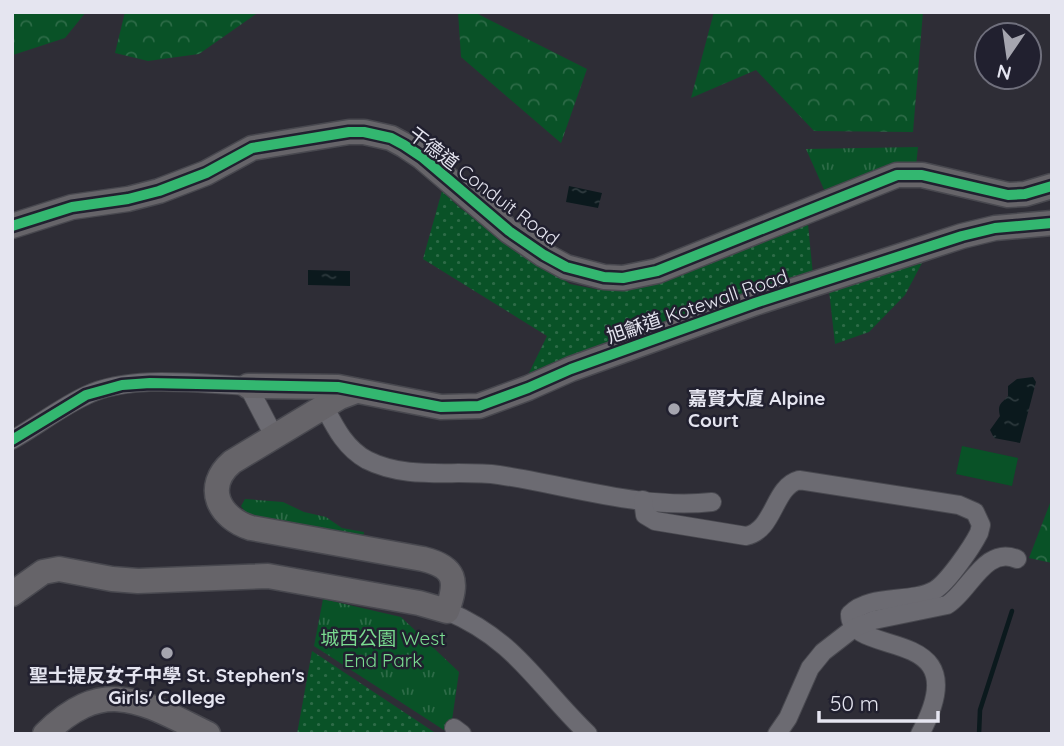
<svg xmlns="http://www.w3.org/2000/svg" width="1064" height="746" font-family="Quicksand,'Noto Sans TC',sans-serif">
<defs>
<pattern id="forest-crowns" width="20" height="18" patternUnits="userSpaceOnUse" patternTransform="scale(1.75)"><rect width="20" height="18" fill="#095227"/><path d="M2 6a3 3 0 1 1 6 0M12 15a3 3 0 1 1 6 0" fill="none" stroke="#2d6b47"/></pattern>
<pattern id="park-tufts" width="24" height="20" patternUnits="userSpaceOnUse" patternTransform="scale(1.75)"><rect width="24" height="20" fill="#095227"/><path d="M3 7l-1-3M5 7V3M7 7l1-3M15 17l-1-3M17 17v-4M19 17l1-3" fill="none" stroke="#2d6b47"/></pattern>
<pattern id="garden-dots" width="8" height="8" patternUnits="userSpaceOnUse" patternTransform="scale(1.75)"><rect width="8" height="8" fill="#095227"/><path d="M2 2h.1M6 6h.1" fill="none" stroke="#2d6b47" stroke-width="1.8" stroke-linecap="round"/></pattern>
<pattern id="water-ripples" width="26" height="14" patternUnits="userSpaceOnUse" patternTransform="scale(1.75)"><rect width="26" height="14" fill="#0b191d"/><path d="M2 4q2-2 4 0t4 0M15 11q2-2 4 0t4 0" fill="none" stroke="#2e3a3e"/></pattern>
</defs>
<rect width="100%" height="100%" fill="#2e2d36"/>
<polygon fill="#095227" points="962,446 1018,458 1012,486 956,474"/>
<g fill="url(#forest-crowns)">
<polygon points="12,12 86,12 65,38 13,55"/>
<polygon points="125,12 259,12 199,54 148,61 115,53"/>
<polygon points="458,12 474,12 587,69 561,143 461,57"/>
<polygon points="714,12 923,12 913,132 814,131 756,70 691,98"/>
<polygon points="1052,498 1052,563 1029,558"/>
</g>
<g fill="url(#park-tufts)">
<polygon points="918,147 916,166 826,194 806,149"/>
<polygon points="245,499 283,502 304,512 326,517 342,528 364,532 363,539 248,516 241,506"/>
<polygon points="323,599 401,617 459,672 450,734 314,646"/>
</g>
<g fill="url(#garden-dots)">
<polygon points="442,191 460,208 570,284 600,290 626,290 650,286 808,224 813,275 528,375 547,336 423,259"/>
<polygon points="923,261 905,295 869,332 835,344 829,290"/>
<polygon points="312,651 437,734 297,734"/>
</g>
<g fill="url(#water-ripples)">
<polygon points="569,186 602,193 598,208 566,202"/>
<polygon points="308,270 350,271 350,286 308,285"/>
<path d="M1033,377L1036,382L1020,443L994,438L990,430L1000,416C997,404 1001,404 1008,396V386L1017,379Z"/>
</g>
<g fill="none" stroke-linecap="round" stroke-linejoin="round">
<polyline stroke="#0b191d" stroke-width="4.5" points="979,734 980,710 1012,611"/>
<g stroke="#48484f" stroke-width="20">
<g id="street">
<path d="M324,406C335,427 345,448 367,460C409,481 455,469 499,475C567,485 643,510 712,502"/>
<path d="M12,440C37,426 61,407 87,395C131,374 200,384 248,386L274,436"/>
<path d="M643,500L645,515L655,521L746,536C775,530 773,487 799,480L959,505L975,512L981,525L979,533C972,547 948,582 935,590C910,604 871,593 850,614C849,660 981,622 920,734"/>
<path d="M447,611C516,640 537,685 588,734"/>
<polyline points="454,728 462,734"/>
<path d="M777,734L788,718L810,668L823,652L854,628L874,620L947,605C969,592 985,545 1017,559"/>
</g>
</g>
<g stroke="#48484f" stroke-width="27">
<g id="secondary">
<polyline points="12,226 72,207 128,199 159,191 206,173 252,148 349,132 364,132 391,138 404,145 422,157 509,231 544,255 566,267 604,277 623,278 657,271 897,175 922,175 1008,195 1025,194 1052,186"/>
<polyline points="248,386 338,387 441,407 479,406 528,388 571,369 755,303 962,236 995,228 1052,223"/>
<path d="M12,594L43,572L59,569L112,579L138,581L268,576L419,603L447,611C458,581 456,567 423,559L251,528C219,518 203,487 232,462L340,397L356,391"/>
<path d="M45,734C106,674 144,703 208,734"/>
</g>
</g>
<use href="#street" stroke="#6c6b72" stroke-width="18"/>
<use href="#secondary" stroke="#666469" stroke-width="24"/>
<g stroke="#21202f" stroke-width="15">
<g id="cycleway">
<polyline points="12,226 72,207 128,199 159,191 206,173 252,148 349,132 364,132 391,138 404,145 422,157 509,231 544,255 566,267 604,277 623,278 657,271 897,175 922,175 1008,195 1025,194 1052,186"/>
<polyline points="12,440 86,395 122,385 150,383 338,387 441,407 479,406 528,388 571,369 755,303 962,236 995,228 1052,223"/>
</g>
</g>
<use href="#cycleway" stroke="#33b770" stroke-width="10"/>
</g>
<g fill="#a5a5af" stroke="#21202f" stroke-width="2.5">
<circle cx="674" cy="409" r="7"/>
<circle cx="167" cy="653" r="7"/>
</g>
<g text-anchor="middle" stroke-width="5" stroke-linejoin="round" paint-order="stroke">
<g font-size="19" fill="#e5e5f0" stroke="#21202f">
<text transform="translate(484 186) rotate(37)" y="7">干德道 Conduit Road</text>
<text transform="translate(697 306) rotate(-19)" y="7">旭龢道 Kotewall Road</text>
</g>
<g font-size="19" font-weight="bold" fill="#e5e5f0" stroke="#21202f" text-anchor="start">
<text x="688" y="405">嘉賢大廈 Alpine<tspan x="688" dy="22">Court</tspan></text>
<text x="167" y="682" text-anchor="middle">聖士提反女子中學 St. Stephen's<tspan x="167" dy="22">Girls' College</tspan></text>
</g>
<g font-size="19" fill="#7adb90" stroke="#21202f">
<text x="383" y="645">城西公園 West<tspan x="383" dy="22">End Park</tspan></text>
</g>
</g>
<rect width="1064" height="746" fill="none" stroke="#e5e5f0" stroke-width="28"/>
<g transform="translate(1008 56) rotate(193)"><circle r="33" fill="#21202f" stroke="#6f6f7c" stroke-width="2"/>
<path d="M0-5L12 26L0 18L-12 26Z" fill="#a5a5af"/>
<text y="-10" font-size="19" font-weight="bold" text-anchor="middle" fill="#e5e5f0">N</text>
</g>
<path d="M819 711v10h119v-10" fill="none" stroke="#e5e5f0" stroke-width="3.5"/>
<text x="830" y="711" font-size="21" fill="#e5e5f0" stroke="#21202f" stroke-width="5" paint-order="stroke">50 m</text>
</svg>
